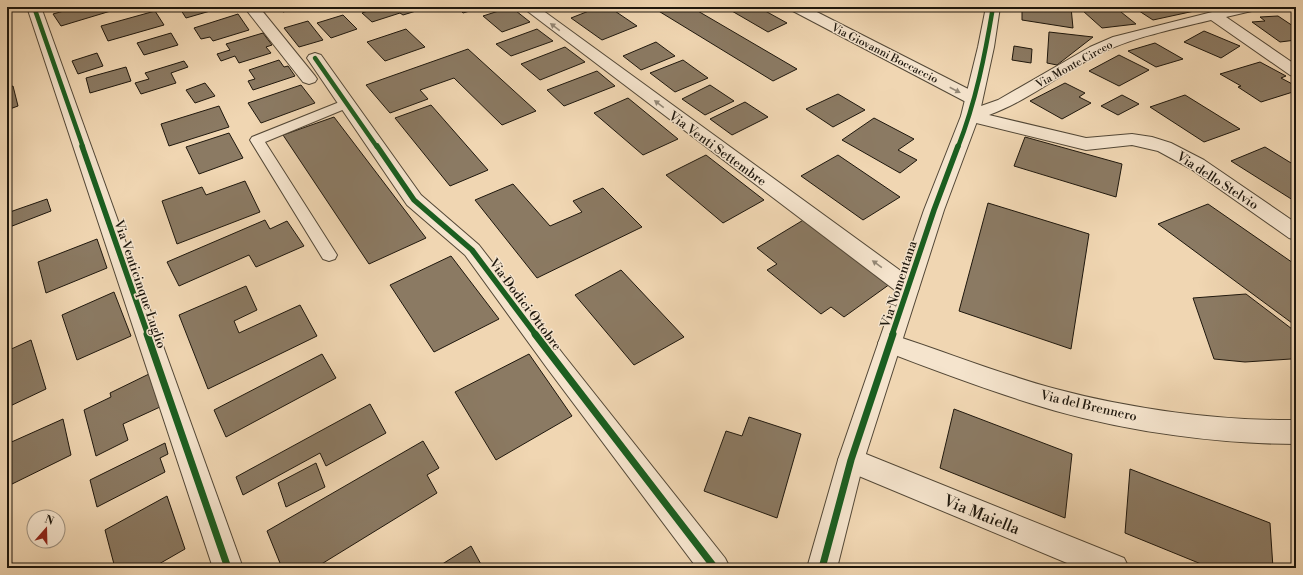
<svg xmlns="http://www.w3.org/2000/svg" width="1303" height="575" font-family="'Libre Bodoni',serif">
<rect width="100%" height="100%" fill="#f0d6b2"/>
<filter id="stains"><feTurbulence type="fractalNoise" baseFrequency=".005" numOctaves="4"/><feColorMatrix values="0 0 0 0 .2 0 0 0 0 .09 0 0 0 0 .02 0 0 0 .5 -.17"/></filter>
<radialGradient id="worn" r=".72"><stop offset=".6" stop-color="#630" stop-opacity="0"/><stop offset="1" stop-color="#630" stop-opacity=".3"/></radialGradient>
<g fill="#8b7a63" stroke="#1e170d">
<polygon points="78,7 112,7 114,10 61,26 53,14"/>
<polygon points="179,7 224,7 186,18"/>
<polygon points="279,7 300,7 283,12"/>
<polygon points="380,7 429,7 403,15 400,13 372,22 362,13"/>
<polygon points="457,7 483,7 463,13"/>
<polygon points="511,7 530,22 502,32 483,16"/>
<polygon points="599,7 609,7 637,26 602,40 571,18"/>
<polygon points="652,7 691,7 797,69 773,81"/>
<polygon points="725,7 758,7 787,23 768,32"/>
<polygon points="1022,7 1071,7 1073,28 1022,20"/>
<polygon points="1133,7 1194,7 1199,10 1153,20"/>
<polygon points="1116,8 1136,24 1102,28 1083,11"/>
<polygon points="155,11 164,25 108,41 101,26"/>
<polygon points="238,14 249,30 213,41 210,37 201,39 194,28"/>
<polygon points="343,15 357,29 331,38 317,23"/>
<polygon points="1278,16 1296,28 1296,40 1280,42 1252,22 1265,21 1260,17"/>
<polygon points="308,21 323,40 299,47 284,28"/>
<polygon points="406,29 425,47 385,61 367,42"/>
<polygon points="537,29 553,41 511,56 496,44"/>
<polygon points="1204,31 1240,46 1221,58 1184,42"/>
<polygon points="1049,32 1093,37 1057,65 1047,63"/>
<polygon points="171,33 178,45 144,55 137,43"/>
<polygon points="263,33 272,45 266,47 271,53 239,63 235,56 221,61 217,54 230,50 226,44"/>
<polygon points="656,42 675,56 641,70 623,56"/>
<polygon points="1155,43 1183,59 1156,67 1128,51"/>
<polygon points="1014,46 1032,49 1031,63 1012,60"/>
<polygon points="565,47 585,62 540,80 521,64"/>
<polygon points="468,49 536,111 502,125 454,78 420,90 428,99 390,113 366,85"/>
<polygon points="97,53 103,66 78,74 72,61"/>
<polygon points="1119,55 1149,70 1119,86 1089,71"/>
<polygon points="279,60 284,67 288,66 295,76 253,90 248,81 255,79 249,70"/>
<polygon points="683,60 708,78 675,92 650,73"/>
<polygon points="184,61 188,67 171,73 176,83 141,94 135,83 149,79 145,73"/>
<polygon points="1260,62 1286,76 1281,78 1296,86 1296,91 1261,102 1238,87 1241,86 1220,74"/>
<polygon points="126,67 131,81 90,93 86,78"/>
<polygon points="597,71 615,86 564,106 547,90"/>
<polygon points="205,83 215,96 195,103 186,90"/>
<polygon points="1065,83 1085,93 1079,97 1091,103 1062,119 1030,101"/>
<polygon points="301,85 315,103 261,123 248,103"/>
<polygon points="710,85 734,101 705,115 682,99"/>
<polygon points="13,86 18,106 7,110 7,88"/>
<polygon points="838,94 865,110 833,127 806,109"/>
<polygon points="1122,95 1139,104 1118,115 1101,106"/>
<polygon points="1185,95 1240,129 1204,142 1150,107"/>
<polygon points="628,98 678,139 643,155 594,113"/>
<polygon points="745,102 768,117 732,135 710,119"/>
<polygon points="431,105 488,170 450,186 395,118"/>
<polygon points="219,106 229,127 169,146 161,124"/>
<polygon points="334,117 426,238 369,264 283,135"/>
<polygon points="874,118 914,139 898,150 917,160 900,173 842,140"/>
<polygon points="229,133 243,158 199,174 186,147"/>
<polygon points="1025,137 1122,164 1116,197 1014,166"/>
<polygon points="1265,147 1296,166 1296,202 1231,161"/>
<polygon points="706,155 764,200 723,223 666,175"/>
<polygon points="838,155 900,197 863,220 801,176"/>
<polygon points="245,181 260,212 177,244 162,201 202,187 206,195"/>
<polygon points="513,184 550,226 582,212 573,201 603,188 642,227 537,278 475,200"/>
<polygon points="47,199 51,211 7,228 7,213"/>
<polygon points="988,203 1089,234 1071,349 959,311"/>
<polygon points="1208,204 1296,265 1296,326 1158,224"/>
<polygon points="805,219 890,284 844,317 831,307 821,314 767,270 777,264 757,248"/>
<polygon points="265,220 270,229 287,221 304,246 256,267 249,255 179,286 167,262"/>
<polygon points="97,239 107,268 46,293 38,262"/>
<polygon points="451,256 499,319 434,352 390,285"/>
<polygon points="621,270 684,337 634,365 575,295"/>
<polygon points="246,286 257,310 234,321 239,333 300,305 317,336 208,389 179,315"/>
<polygon points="114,292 131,336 77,360 62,315"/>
<polygon points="1246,294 1296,332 1296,357 1291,359 1245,362 1214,359 1193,298"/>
<polygon points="31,340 46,389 8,407 7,351"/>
<polygon points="322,354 336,378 226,437 214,410"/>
<polygon points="529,354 572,416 496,460 455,392"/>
<polygon points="149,374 160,407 123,424 128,440 96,456 84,410 111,397 110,393"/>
<polygon points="370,404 386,433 326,466 320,453 243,495 236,477"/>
<polygon points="954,409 1072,454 1065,518 940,468"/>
<polygon points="749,417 801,434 777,518 704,491 726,431 742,436"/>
<polygon points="63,419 71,455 8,486 7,444"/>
<polygon points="423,441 439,468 427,475 437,493 315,568 282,568 267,531"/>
<polygon points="165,443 168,454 160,458 165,472 97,507 90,480"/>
<polygon points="316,463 325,487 286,507 278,483"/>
<polygon points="1130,469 1270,523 1273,568 1211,568 1125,533"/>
<polygon points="167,496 185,549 152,568 115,568 105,530"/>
<polygon points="471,546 483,568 436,568"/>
</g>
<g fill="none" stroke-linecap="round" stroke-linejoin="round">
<g stroke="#524736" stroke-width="2">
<polygon id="service" points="347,99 352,100 354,103 352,106 265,142 337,255 335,259 329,261 323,259 250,140 252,137"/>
</g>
<g stroke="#524736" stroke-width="2">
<g id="minor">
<polygon points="27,7 41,7 243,568 213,568"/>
<polygon points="244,7 259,7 315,76 317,79 315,82 309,84 303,82"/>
<polygon points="522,7 538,7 916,282 919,288 916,294 908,296 900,294"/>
<polygon points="789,7 807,7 980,95 982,99 980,103 974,104 968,103 791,10"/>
<path d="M1232,7H1258L1256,10L1226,17L1296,65V77L1290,75L1211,20C1175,29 1137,36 1103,52C1064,71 1030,100 989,115L1086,138L1132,134L1152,137L1171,143L1204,160L1296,223V240L1289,238L1191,169L1158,151L1132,145L1086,150L964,120L961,116L964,112L998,100L1090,47L1113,37Z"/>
<polygon points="315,53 321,55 421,195 479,245 563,354 725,558 730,568 697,568 547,368 465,255 407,205 307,58 309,55"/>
<path d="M890,334C946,352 1000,374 1056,389C1131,409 1219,421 1296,420V444C1219,444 1131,432 1056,411C997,394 939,372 882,350L878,343L882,336Z"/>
<polygon points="851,448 1124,558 1129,568 1079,568 842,469 838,460 842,451"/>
</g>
</g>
<g stroke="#524736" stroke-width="2">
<polygon id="tertiary" points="986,7 1000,7 994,47 979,116 944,210 864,460 837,568 807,568 838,460 924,210 961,116 978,47"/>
</g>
<use href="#service" fill="#f5e4cd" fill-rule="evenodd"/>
<use href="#minor" fill="#f5e4cd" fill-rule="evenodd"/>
<use href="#tertiary" fill="#f5e4cd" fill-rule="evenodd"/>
<g stroke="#f5e4cd" stroke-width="6">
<g id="cycleway-far2">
<polyline points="34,7 83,147"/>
<polyline points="315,58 377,147"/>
<path d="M958,147C976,101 985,55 993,7"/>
</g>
</g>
<g stroke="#f5e4cd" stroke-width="8">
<g id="cycleway-far1">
<polyline points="82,146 148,335"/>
<polyline points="377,146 414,200 472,250 536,335"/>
<polyline points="892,335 934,210 958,146"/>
</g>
</g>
<g stroke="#f5e4cd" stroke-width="10">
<g id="cycleway">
<polyline points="147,334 228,568"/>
<polyline points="535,334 715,568"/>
<polyline points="822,568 851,460 893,334"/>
</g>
</g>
<use href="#cycleway-far2" stroke="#1b5e20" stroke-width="4.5"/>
<use href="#cycleway-far1" stroke="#1b5e20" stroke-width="5.5"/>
<use href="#cycleway" stroke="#1b5e20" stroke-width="7"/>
</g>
<defs><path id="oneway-solid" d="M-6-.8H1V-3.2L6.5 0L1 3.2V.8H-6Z"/></defs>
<g fill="#948877">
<use href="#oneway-solid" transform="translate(555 27) rotate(-143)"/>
<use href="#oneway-solid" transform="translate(955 90) rotate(27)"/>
<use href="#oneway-solid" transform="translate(659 104) rotate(-143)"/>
<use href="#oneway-solid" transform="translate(877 264) rotate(-144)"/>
</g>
<g text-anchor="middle" stroke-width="3" stroke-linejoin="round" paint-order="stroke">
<g font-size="11" fill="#1e170d" stroke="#f5e4cd">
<text transform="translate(885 53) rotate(27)" y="4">Via Giovanni Boccaccio</text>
<text transform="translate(1074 64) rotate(-29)" y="4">Via Monte Circeo</text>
</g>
<g font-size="13" fill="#1e170d" stroke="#f5e4cd">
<text transform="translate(718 148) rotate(36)" y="5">Via Venti Settembre</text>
<text transform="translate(1218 180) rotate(33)" y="5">Via dello Stelvio</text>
<text transform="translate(141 284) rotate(71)" y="5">Via Venticinque Luglio</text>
<text transform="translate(898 284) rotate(-72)" y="5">Via Nomentana</text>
<text transform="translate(526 304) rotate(53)" y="5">Via Dodici Ottobre</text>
<text transform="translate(1089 405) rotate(13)" y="5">Via del Brennero</text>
</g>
<g font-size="16" fill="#1e170d" stroke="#f5e4cd">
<text transform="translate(982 514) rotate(22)" y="6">Via Maiella</text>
</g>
</g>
<rect width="1303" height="575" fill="none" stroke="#f0d6b2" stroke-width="24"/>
<rect x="8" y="8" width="1287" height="559" fill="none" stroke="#1e170d" stroke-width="2"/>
<rect x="12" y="12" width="1279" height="551" fill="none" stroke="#1e170d"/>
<g transform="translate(46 529) rotate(20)"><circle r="19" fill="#f5e4cd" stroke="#9f9280"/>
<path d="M0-3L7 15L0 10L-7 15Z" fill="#8f2418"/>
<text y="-6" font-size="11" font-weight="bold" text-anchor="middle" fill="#1e170d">N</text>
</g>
<rect width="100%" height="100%" filter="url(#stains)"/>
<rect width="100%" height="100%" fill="url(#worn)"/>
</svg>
